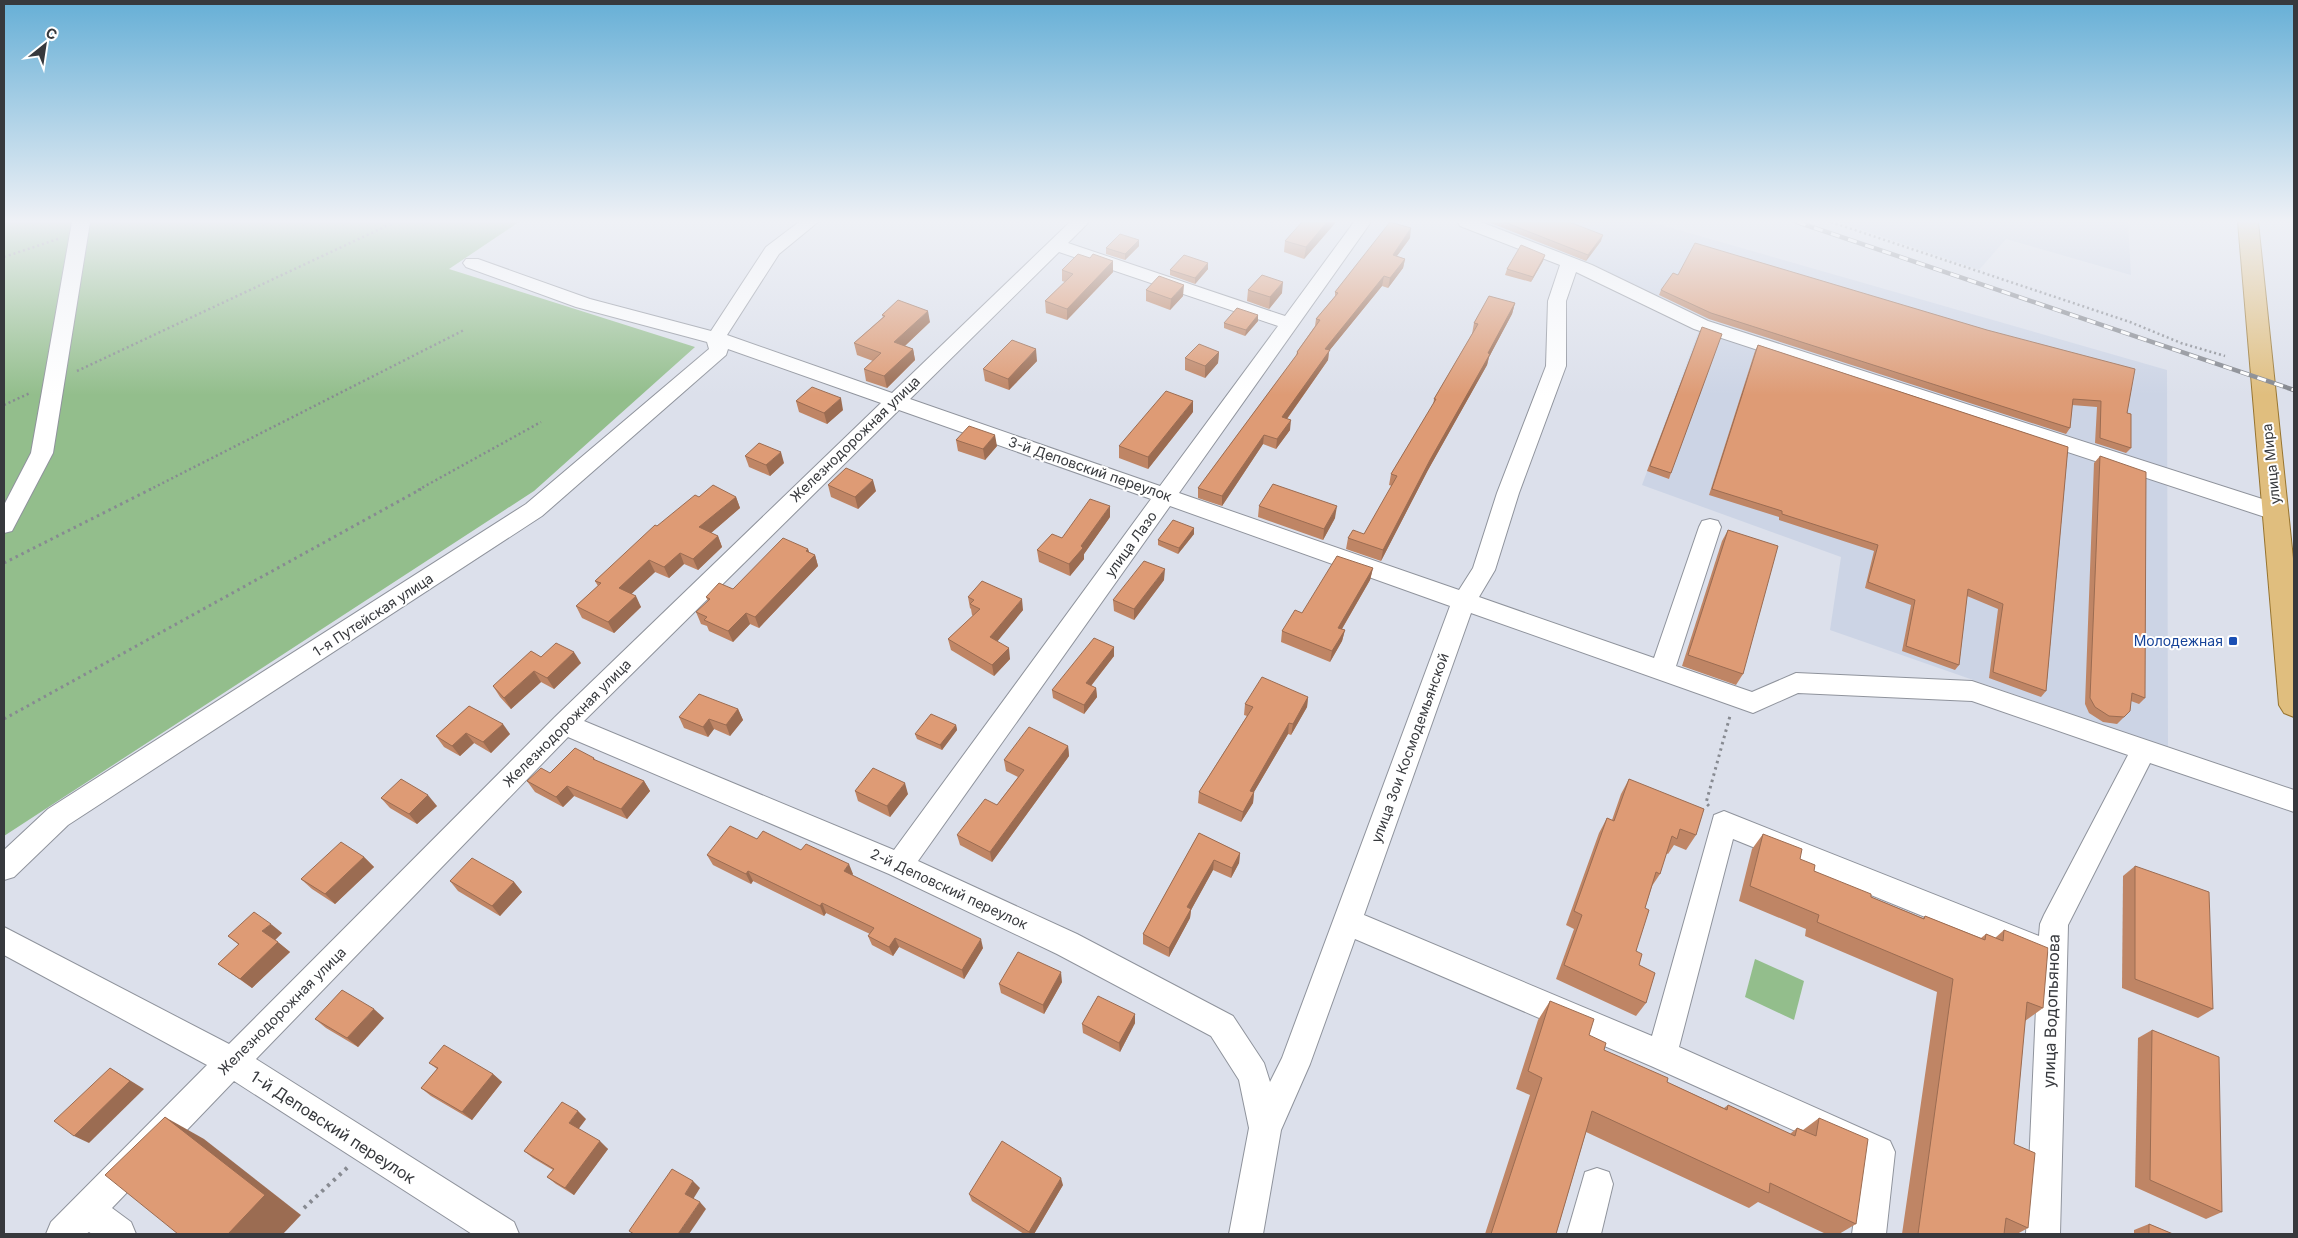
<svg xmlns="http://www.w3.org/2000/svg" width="2298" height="1238" font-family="Inter,sans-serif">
<rect width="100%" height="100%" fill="#dce0eb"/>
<g fill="#ccd4e5">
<polygon points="1466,222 1651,222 2167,370 2168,748 1830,630 1841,557 1642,485 1701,325 1586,269"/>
<polygon points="1839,222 2128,222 2131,275 2006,239 1979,270"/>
</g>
<g fill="#93be8c">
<polygon points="4,222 519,222 449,269 695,347 534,491 4,836"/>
<polygon points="1755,959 1804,981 1794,1020 1745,997"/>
</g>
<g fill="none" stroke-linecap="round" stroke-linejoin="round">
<g stroke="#8f939c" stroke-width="2">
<g id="minor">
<polygon points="72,222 90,222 53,453 12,531 4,533 4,505 31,453"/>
<path d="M799,222H818L779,254L727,335L892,393L1070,222H1089L1068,243L1285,316L1354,222H1371L1179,493L1459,590L1473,568L1497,493L1546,366L1548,301L1560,265L1460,226L1458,222H1481L1592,265L1708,321L2284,506L2287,512L2284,518L2276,520L2268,518L1694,329L1576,272L1566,301V366L1519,493L1495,570L1479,597L1654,658L1699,527L1702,521L1710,519L1718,521L1721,527L1676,666L1752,692L1796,673L1972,681L2294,790V812L2150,763L2068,925L2060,1234H2026L2038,963L1733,839L1679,1047L1890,1141L1895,1152L1886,1234H1852L1862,1161L1651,1066L1355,939L1310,1064L1281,1130L1263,1234H1229L1249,1128L1239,1080L1211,1036L1057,954L889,874L568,737L256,1059L514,1222L519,1234H472L234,1081L112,1208L131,1222L136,1234H92L89,1232L86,1234H46L51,1222L207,1065L4,955V927L229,1044L555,717L881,403L728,349L726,355L542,516L68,825L14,877L4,880V850L48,809L526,504L709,349L707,342L576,307L466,267L463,263L466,259H478L590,299L711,331L766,247ZM1059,252L1278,326L1160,486L910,399ZM899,410L1151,499L894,850L584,721ZM1170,506L1450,606L1282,1058L1270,1082L1264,1063L1233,1016L1077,934L918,861ZM1471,613L1753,713L1798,693L1972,701L2128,755L2044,915L2040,924L2039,936L1734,815L1724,811L1714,815L1652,1036L1364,915Z"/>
<polygon points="1597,1168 1609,1172 1613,1184 1601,1234 1567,1234 1585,1172"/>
</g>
</g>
<g stroke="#97742f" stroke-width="2">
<polygon id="major" points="2238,222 2258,222 2294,568 2294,717 2284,713 2279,705"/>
</g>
<g stroke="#878a91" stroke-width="2.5" stroke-dasharray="2 3" stroke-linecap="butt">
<polyline points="1831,222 2130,322 2181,343 2225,356"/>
<polyline points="4,257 58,239"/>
<polyline points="77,371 395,222"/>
<polyline points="4,405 30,393"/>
<polyline points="149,490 464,330"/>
<polyline points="418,490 541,422"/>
</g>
<g stroke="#878a91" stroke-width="3" stroke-dasharray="2.5 4" stroke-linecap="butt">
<polyline points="4,563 151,489"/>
<polyline points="4,719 421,489"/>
<polyline points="1709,806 1706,803 1730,716"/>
</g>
<polyline stroke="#878a91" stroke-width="4" stroke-dasharray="3 5" stroke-linecap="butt" points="304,1208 348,1167"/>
<use href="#minor" fill="#fff" fill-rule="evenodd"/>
<use href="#major" fill="#e0be7e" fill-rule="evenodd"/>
<g stroke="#84878e" stroke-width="4.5">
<polyline id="rail" points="1797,222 2294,390"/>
</g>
<use href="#rail" stroke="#fff" stroke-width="3" stroke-dasharray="9" stroke-linecap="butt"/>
</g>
<g fill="#bf8565">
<polygon points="1302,222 1336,222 1304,259 1284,252 1285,241"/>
<polygon points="1488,222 1569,222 1601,241 1586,261"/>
<polygon points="1410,238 1397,256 1405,259 1403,268 1388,288 1382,286 1329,351 1328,360 1287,419 1290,430 1276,449 1263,444 1222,506 1198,498 1198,488 1296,356 1297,352 1315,326 1316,319 1335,296 1335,292"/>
<polygon points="1139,246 1125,260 1106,254 1106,248"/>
<polygon points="1545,255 1543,261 1531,282 1505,275 1507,269"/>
<polygon points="1090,258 1113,261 1113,272 1067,320 1046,313 1045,301 1065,282 1062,281 1062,270"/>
<polygon points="1208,263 1208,269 1195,284 1170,275 1170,270"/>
<polygon points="1678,275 1987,330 2127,413 2131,448 2126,453 2095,443 2097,407 2072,405 2070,428 2066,434 1709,319 1659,295 1661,290"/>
<polygon points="1146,290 1183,296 1170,310 1146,301"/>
<polygon points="1248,290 1282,293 1269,309 1247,301"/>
<polygon points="1515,303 1512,314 1489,357 1487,365 1428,470 1381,561 1346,549 1348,538 1364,534 1392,486 1389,485 1391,474 1433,405 1434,399 1472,334 1474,323"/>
<polygon points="882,315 930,322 905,346 913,349 915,360 887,388 866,381 864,369 873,361 857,355 854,343 883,317"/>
<polygon points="1258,321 1245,336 1224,328 1224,323"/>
<polygon points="1702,327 1671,473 1669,479 1647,471"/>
<polygon points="1758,345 2068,447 2046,691 2041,697 1989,678 1998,609 1967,596 1959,665 1955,670 1902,651 1911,605 1865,588 1874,551 1779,520 1779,517 1709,495 1755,351"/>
<polygon points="1219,352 1218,363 1205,378 1185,370 1185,358"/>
<polygon points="1037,361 1009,390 985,381 983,369"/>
<polygon points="796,401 843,410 827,424 799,412"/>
<polygon points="1193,412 1148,469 1119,458 1119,446"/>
<polygon points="956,440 997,446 985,460 958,451"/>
<polygon points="745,456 784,463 770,476 749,467"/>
<polygon points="2100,456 2145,698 2139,704 2131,701 2130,711 2117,724 2103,722 2089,713 2085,704 2094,463"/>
<polygon points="828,485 876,491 858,509 831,497"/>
<polygon points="699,497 736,497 740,508 711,533 718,536 722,547 698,570 684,564 669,578 655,572 631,594 641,607 614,633 582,618 576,606 598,586 595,581 657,526"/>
<polygon points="1259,506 1335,518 1323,540 1258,517"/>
<polygon points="1110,517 1084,554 1084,559 1070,576 1039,562 1037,550 1062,538"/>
<polygon points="1194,528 1194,534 1178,554 1158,545 1158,540"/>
<polygon points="1728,530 1743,674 1736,685 1682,666 1722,541"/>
<polygon points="808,549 809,552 815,555 818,566 759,628 750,624 733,642 709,631 707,626 701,624 696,612 708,601 706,597 733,589"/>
<polygon points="1373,568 1370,580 1342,629 1345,630 1342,641 1330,662 1281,642 1282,631 1302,613"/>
<polygon points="1164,580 1134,620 1114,611 1113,600"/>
<polygon points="968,597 1023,610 997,641 1010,659 994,676 951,650 948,639 973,616 972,615 971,609 970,608"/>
<polygon points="1114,647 1114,656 1091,686 1096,688 1097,697 1084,714 1053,698 1052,690"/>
<polygon points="541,657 581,663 554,689 541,682 511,709 500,697 493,686"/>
<polygon points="1308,697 1307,707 1291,735 1288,734 1254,792 1253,803 1241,822 1198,803 1199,792 1247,716 1244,715 1245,704"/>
<polygon points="469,706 510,734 491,753 474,743 460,756 444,747 436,736"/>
<polygon points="738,709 743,720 730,736 714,729 708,737 684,728 679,717"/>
<polygon points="956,725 957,730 942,750 917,739 915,734"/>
<polygon points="1068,746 1069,756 992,862 960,845 957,835 997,805 1018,777 1006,771 1004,760"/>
<polygon points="594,758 596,761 644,781 650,791 627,819 574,796 563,807 535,792 527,781"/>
<polygon points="1629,779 1696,835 1686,850 1674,845 1668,854 1666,853 1660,874 1652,886 1645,908 1636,951 1646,1003 1636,1016 1556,979 1574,929 1566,925 1599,833 1607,818 1612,820 1621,794"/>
<polygon points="855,791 908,794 890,817 858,801"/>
<polygon points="381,798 437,806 417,824 390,808"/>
<polygon points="1199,833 1240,853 1239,863 1231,878 1213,870 1191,910 1190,918 1169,957 1143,944 1143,934"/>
<polygon points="1763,834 1800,859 1814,871 1871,897 1923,918 1925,916 1981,938 1986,934 1995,938 2004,930 2043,1008 2025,1021 2014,1144 2028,1228 2017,1234 1902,1234 1937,992 1805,936 1806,929 1739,901 1752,849"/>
<polygon points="757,839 801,850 853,874 852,875 983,948 964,979 899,947 893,956 872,945 868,936 870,934 826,913 824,916 753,881 751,884 713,865 707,855"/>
<polygon points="364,857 374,867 335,904 312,889 301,879"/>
<polygon points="2135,866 2213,1009 2198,1018 2122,988 2123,876"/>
<polygon points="450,881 514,882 522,892 500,916 458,891"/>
<polygon points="282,933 275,940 290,952 252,988 218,964 239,945 228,936"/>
<polygon points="1062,982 1044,1014 1001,993 999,984"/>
<polygon points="1550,1001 1589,1035 1604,1050 1667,1082 1724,1108 1728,1105 1790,1134 1797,1128 1803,1130 1819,1118 1856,1224 1839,1234 1826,1234 1758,1202 1749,1208 1586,1132 1556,1234 1485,1234 1530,1095 1516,1089 1538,1020"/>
<polygon points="1135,1014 1135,1023 1120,1052 1083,1033 1082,1024"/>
<polygon points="384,1018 358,1047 326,1028 315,1019"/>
<polygon points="2152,1030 2222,1212 2206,1219 2135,1187 2138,1038"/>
<polygon points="429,1063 493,1074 502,1082 472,1120 431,1096 421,1088 437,1069"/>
<polygon points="586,1119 578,1129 608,1149 574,1195 556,1184 547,1177 553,1170 533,1158 524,1151"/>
<polygon points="1063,1185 1034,1234 1024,1234 972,1201 969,1194"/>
<polygon points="2149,1224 2173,1234 2134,1234 2134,1230"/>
</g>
<g fill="#9b6c52">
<polygon points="1327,222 1336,222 1304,259 1306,247"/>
<polygon points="1411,228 1410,238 1391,264 1393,255"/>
<polygon points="1603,235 1601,241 1586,261 1588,255"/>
<polygon points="1139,240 1139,246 1125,260 1125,254"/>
<polygon points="1545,255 1543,261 1531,282 1533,277"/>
<polygon points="1405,259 1403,268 1388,288 1390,278"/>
<polygon points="1113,261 1113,272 1067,320 1067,309"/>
<polygon points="1208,263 1208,269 1195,284 1195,278"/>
<polygon points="1384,276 1382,286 1329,351 1328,360 1281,427 1282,417 1325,349"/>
<polygon points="1283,282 1282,293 1269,309 1270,297"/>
<polygon points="1184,285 1183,296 1170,310 1171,299"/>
<polygon points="1515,303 1512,314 1489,357 1487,365 1428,470 1381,561 1383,550 1430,460"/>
<polygon points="928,311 930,322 896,354 894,342"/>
<polygon points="1258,315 1258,321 1245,336 1246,330"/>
<polygon points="913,349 915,360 887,388 884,376"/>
<polygon points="1036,349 1037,361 1009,390 1008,379"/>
<polygon points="1219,352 1218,363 1205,378 1205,366"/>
<polygon points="841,398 843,410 827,424 824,413"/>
<polygon points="1193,401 1193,412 1148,469 1148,457"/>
<polygon points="1291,420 1290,430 1276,449 1277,439"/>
<polygon points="995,435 997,446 985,460 983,449"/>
<polygon points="1264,435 1263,444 1222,506 1222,496"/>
<polygon points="781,452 784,463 770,476 766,465"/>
<polygon points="873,480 876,491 858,509 855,497"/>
<polygon points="736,497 740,508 704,539 699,527"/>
<polygon points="1110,506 1110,517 1084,554 1084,559 1070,576 1069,564 1081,546"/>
<polygon points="1337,506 1335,518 1323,540 1324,529"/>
<polygon points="1194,528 1194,534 1178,554 1179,548"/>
<polygon points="718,536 722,547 698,570 693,559"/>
<polygon points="808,549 811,559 815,555 818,566 759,628 755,617"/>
<polygon points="680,553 684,564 669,578 664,567"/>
<polygon points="649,560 655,572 625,600 619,588"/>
<polygon points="1373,568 1370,580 1336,639 1338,628"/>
<polygon points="1165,569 1164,580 1134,620 1134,609"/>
<polygon points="636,596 641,607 614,633 608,622"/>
<polygon points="1022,599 1023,610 992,648 990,637"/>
<polygon points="746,613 750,624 733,642 728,631"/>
<polygon points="1345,630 1342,641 1330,662 1332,651"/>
<polygon points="1114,647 1114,656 1086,692 1086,683"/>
<polygon points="1009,648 1010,659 994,676 992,665"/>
<polygon points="574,652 581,663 554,689 547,678"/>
<polygon points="534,671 541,682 511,709 504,698"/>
<polygon points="1096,688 1097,697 1084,714 1084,705"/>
<polygon points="1308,697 1307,707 1291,735 1293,724"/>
<polygon points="738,709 743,720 730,736 726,725"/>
<polygon points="709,719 714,729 708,737 703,727"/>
<polygon points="1289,723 1288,734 1254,792 1253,803 1241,822 1243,812 1250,791"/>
<polygon points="503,724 510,734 491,753 483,742"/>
<polygon points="956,725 957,730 942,750 940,745"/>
<polygon points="466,733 474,743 460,756 452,746"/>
<polygon points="1068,746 1069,756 992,862 990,852"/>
<polygon points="644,781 650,791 627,819 621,809"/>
<polygon points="905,783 908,794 890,817 887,806"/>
<polygon points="567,786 574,796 563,807 556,797"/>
<polygon points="428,795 437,806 417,824 409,814"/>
<polygon points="1240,853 1239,863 1231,878 1232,868"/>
<polygon points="364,857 374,867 335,904 325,894"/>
<polygon points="1214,860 1213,870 1191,910 1190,918 1169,957 1169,948 1187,907"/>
<polygon points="849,864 853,874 848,881 844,871"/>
<polygon points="748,871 753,881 751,884 746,874"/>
<polygon points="514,882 522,892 500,916 492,906"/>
<polygon points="822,903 826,913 824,916 820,906"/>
<polygon points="271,924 282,933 274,941 262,931"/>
<polygon points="895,938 899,947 893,956 889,947"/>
<polygon points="981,939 983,948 964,979 962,970"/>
<polygon points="278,942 290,952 252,988 240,979"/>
<polygon points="1061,972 1062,982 1044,1014 1043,1005"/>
<polygon points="374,1009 384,1018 358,1047 347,1038"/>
<polygon points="1135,1014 1135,1023 1120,1052 1119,1043"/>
<polygon points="110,1068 144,1089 89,1143 74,1136"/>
<polygon points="493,1074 502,1082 472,1120 462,1112"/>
<polygon points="578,1111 586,1119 577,1131 569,1123"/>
<polygon points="165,1117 204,1139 301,1215 283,1234 228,1234"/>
<polygon points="600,1141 608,1149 574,1195 565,1188"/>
<polygon points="1061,1178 1063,1185 1034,1234 1030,1234 1029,1232"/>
<polygon points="693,1181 700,1188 692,1201 685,1194"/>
<polygon points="700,1202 706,1209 689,1234 678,1234"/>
</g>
<g fill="#de9b75" stroke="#9b6c52">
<polygon points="1302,222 1327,222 1306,247 1285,241"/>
<polygon points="1390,222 1411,228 1393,255 1405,259 1390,278 1384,276 1325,349 1330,350 1282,417 1291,420 1277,439 1264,435 1222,496 1198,488 1298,353 1297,352 1320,320 1316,319 1338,293 1335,292"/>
<polygon points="1504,222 1569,222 1603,235 1588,255"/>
<polygon points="1120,234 1139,240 1125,254 1106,248"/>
<polygon points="1695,243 1987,330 2135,369 2127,413 2131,414 2131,448 2100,438 2101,401 2073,399 2070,428 1711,313 1661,290 1673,273 1678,275"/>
<polygon points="1521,245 1545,255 1533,277 1507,269"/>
<polygon points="1078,254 1090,258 1093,254 1113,261 1067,309 1045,301 1073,274 1062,270"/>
<polygon points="1184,255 1208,263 1195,278 1170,270"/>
<polygon points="1262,275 1283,282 1270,297 1248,290"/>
<polygon points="1159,276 1184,285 1171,299 1146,290"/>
<polygon points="1489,296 1515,303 1488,353 1490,354 1430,460 1383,550 1348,538 1353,530 1364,534 1397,476 1391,474 1436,399 1434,399 1478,324 1474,323"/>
<polygon points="898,300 928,311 894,342 913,349 884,376 864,369 881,353 854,343 885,316 882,315"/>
<polygon points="1237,308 1258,315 1246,330 1224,323"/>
<polygon points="1702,327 1722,334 1671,473 1650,466"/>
<polygon points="1012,340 1036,349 1008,379 983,369"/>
<polygon points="1199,344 1219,352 1205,366 1185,358"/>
<polygon points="1758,345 2068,447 2046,691 1993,672 2003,604 1968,589 1959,665 1906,646 1915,600 1868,582 1878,545 1782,514 1782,511 1712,489"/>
<polygon points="812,387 841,398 824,413 796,401"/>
<polygon points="1166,391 1193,401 1148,457 1119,446"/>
<polygon points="969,426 995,435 983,449 956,440"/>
<polygon points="759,443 781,452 766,465 745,456"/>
<polygon points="2100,456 2146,472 2145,698 2132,693 2130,711 2124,717 2109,716 2095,707 2090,698"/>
<polygon points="846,468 873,480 855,497 828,485"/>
<polygon points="1273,484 1337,506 1324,529 1259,506"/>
<polygon points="713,485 736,497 699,527 718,536 693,559 680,553 664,567 649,560 619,588 636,596 608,622 576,606 601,583 595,581 655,525 657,526 695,495 699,497"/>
<polygon points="1090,499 1110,506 1081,546 1083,548 1069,564 1037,550 1052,534 1062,538"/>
<polygon points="1173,520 1194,528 1179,548 1158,540"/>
<polygon points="1728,530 1778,546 1743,674 1688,655"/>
<polygon points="783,538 808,549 806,551 815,555 755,617 746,613 728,631 704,620 707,617 696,612 710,599 706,597 719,583 733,589"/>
<polygon points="1337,556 1373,568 1338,628 1345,630 1332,651 1282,631 1295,610 1302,613"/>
<polygon points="1144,561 1165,569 1134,609 1113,600"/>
<polygon points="982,581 1022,599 990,637 1009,648 992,665 948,639 980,609 970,604 974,600 968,597"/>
<polygon points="1094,638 1114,647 1086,683 1096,688 1084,705 1052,690"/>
<polygon points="556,643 574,652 547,678 534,671 504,698 493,686 531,651 541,657"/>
<polygon points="1262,677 1308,697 1293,724 1289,723 1250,791 1254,792 1243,812 1199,792 1253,707 1245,704"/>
<polygon points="699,694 738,709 726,725 709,719 703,727 679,717"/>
<polygon points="469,706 503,724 483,742 466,733 452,746 436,736"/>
<polygon points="931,714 956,725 940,745 915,734"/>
<polygon points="1029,727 1068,746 990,852 957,835 985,799 997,805 1024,770 1004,760"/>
<polygon points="575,748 594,758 593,759 644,781 621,809 567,786 556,797 527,781 541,768 550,773"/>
<polygon points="873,768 905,783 887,806 855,791"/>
<polygon points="401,779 428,795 409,814 381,798"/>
<polygon points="1629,779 1704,809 1696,835 1680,829 1677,839 1672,836 1660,874 1656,872 1645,908 1649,910 1636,951 1642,954 1639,965 1655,973 1646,1003 1564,965 1582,915 1574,911 1607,818 1614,821"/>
<polygon points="730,826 757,839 763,831 801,850 806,844 849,864 844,871 981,939 962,970 895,938 889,947 868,936 874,928 822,903 820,906 748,871 746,874 707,855"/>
<polygon points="1199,833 1240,853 1232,868 1214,860 1187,907 1191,909 1169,948 1143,934"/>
<polygon points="1763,834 1802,849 1800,859 1815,865 1814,871 1871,894 1871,897 1924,919 1925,916 1985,940 1986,934 2003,941 2004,930 2048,948 2043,1008 2027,1002 2014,1144 2035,1153 2028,1228 2006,1218 2004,1234 1918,1234 1953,979 1817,922 1819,915 1750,886"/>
<polygon points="341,842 364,857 325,894 301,879"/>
<polygon points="472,858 514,882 492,906 450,881"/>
<polygon points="2135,866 2209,892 2213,1009 2135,979"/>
<polygon points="254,912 271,924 262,931 278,942 240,979 218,964 239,944 228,936"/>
<polygon points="1018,952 1061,972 1043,1005 999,984"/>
<polygon points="342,990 374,1009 347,1038 315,1019"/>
<polygon points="1098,996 1135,1014 1119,1043 1082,1024"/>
<polygon points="1550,1001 1594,1019 1589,1035 1606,1043 1604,1050 1668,1078 1667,1082 1727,1110 1728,1105 1795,1136 1797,1128 1816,1136 1819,1118 1868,1139 1856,1224 1770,1183 1769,1193 1592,1111 1556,1234 1491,1234 1542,1078 1528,1071"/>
<polygon points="2152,1030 2219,1057 2222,1212 2150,1180"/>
<polygon points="444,1045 493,1074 462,1112 421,1088 438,1068 429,1063"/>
<polygon points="110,1068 130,1081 74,1136 54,1121"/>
<polygon points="562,1102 578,1111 569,1123 600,1141 565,1188 547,1177 554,1169 524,1151"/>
<polygon points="165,1117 265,1195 228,1234 178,1234 105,1175"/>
<polygon points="1002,1141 1061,1178 1029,1232 969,1194"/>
<polygon points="672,1169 693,1181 685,1194 700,1202 678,1234 634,1234 629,1231"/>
<polygon points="2149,1224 2173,1234 2149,1234"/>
</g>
<linearGradient id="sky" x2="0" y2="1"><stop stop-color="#66afd6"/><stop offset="0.56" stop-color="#eff1f6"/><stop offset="1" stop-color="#eff1f6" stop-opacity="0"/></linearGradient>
<rect width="2298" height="395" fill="url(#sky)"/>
<rect fill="#1a4fb4" stroke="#fff" stroke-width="2" x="2228" y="636" width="10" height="10" rx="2.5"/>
<g text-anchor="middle" stroke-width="4" stroke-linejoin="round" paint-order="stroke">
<g font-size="14" fill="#37393d" stroke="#fff">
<text transform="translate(855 439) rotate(-44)" y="5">Железнодорожная улица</text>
<text transform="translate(2271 464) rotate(-96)" y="5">улица Мира</text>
<text transform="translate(1090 469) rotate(19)" y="5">3-й Деповский переулок</text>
<text transform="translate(1131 544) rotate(-54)" y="5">улица Лазо</text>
<text transform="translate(373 615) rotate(-33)" y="5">1-я Путейская улица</text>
<text transform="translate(567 723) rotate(-45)" y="5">Железнодорожная улица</text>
<text transform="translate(1410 748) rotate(-70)" y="5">улица Зои Космодемьянской</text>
<text transform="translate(949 889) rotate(25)" y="5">2-й Деповский переулок</text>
<text transform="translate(282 1011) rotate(-45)" y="5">Железнодорожная улица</text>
</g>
<g font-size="14" fill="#164399" stroke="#fff" text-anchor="end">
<text x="2223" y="646">Молодежная</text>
</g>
<g font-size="16" fill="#37393d" stroke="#fff">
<text transform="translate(2051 1011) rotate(-88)" y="6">улица Водопьянова</text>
<text transform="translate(333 1127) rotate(33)" y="6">1-й Деповский переулок</text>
</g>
</g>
<rect width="2298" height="1238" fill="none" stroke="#37393d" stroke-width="10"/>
<g transform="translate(45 45) rotate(30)" stroke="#ffffff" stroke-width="4" paint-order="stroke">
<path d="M0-4L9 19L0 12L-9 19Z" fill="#37393d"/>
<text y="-8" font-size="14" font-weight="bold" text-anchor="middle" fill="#37393d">С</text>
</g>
</svg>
